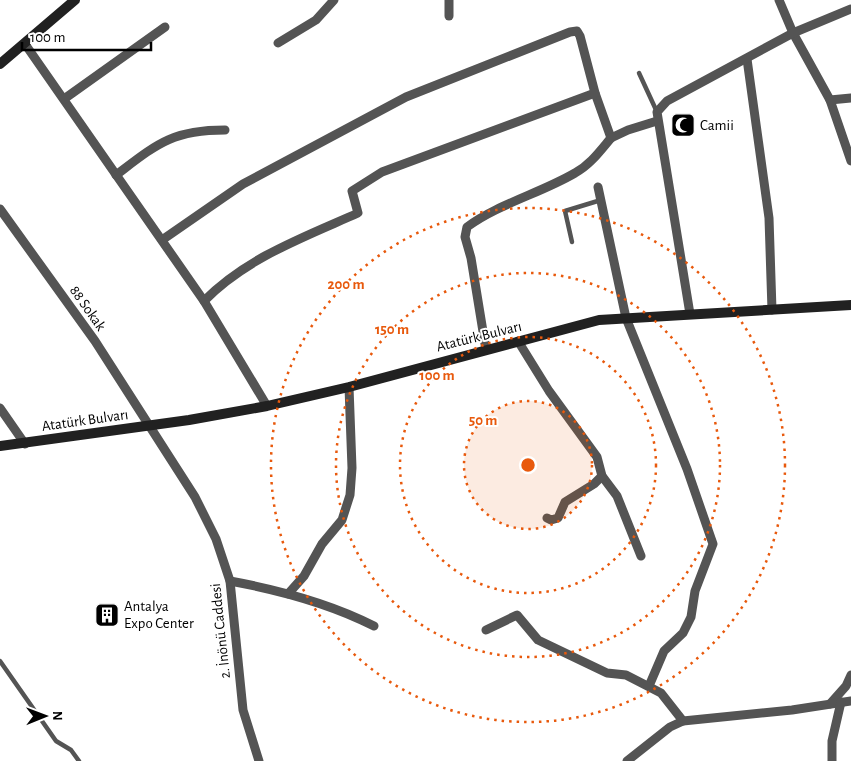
<svg xmlns="http://www.w3.org/2000/svg" width="851" height="761" font-family="'Alegreya Sans',sans-serif">
<rect width="100%" height="100%" fill="#fff"/>
<g fill="none" stroke-linecap="round" stroke-linejoin="round">
<g stroke="#545454" stroke-width="4.5">
<polyline points="639,73 657,112"/>
<polyline points="572,242 565,211 601,200"/>
<polyline points="0,661 56,741 71,750 79,761"/>
</g>
<g stroke="#545454" stroke-width="9">
<polyline points="449,0 449,16"/>
<polyline points="779,0 793,33 830,100 851,161"/>
<polyline points="278,43 316,20 334,0"/>
<polyline points="25,44 204,301 267,406"/>
<polyline points="747,59 769,218 772,310"/>
<polyline points="64,99 165,27"/>
<polyline points="830,100 851,98"/>
<path d="M116,175C157,144 172,130 225,130"/>
<polyline points="598,187 626,318 687,469 713,544 695,591 691,617 683,633 664,651 649,686"/>
<polyline points="0,209 95,341 195,497 216,539 230,581 243,710 259,761"/>
<polyline points="162,240 243,184 406,97 570,32 577,31 580,36 595,93 611,138 628,130 657,121"/>
<path d="M204,301C246,258 304,237 358,213L352,191L382,172L595,93"/>
<polyline points="690,314 657,112 667,101 793,33 851,9"/>
<polyline points="518,341 549,391 597,457 602,476 617,496 641,556"/>
<path d="M486,350L471,258L465,237L467,227C498,204 541,193 575,173C590,165 600,151 611,138"/>
<polyline points="0,408 25,444"/>
<polyline points="547,518 551,520 558,518 565,502 594,484 602,476"/>
<path d="M230,581C279,590 329,603 374,626"/>
<polyline points="288,594 304,576 322,544 342,520 350,495 352,468 349,387"/>
<polyline points="486,630 517,615 538,640 607,673 626,675 661,693 683,721"/>
<polyline points="830,704 846,686 851,675"/>
<polyline points="627,761 670,727 683,721 792,710 851,701"/>
<polyline points="832,761 832,741 841,702"/>
</g>
<g stroke="#212121" stroke-width="10">
<polyline points="0,64 75,0"/>
<polyline points="0,446 189,420 267,406 349,387 599,320 851,305"/>
</g>
</g>
<circle cx="528" cy="465" r="64" fill="#e8590c" fill-opacity=".12"/>
<g fill="none" stroke="#e8590c" stroke-width="2.5" stroke-dasharray="2.5 5">
<circle cx="528" cy="465" r="64"/>
<circle cx="528" cy="465" r="128"/>
<circle cx="528" cy="465" r="192"/>
<circle cx="528" cy="465" r="257"/>
</g>
<defs>
<g id="mosque-square" transform="scale(1.25)"><rect x="-9" y="-9" width="18" height="18" rx="4" fill="#000" stroke="#fff"/><path d="M3.5-4.9A6 6 0 1 0 3.5 4.9A5 5 0 1 1 3.5-4.9Z" fill="#fff"/></g>
<g id="building-square" transform="scale(1.25)"><rect x="-9" y="-9" width="18" height="18" rx="4" fill="#000" stroke="#fff"/><path d="M-4-6H4V6H1V3H-1V6H-4ZM-2.5-4.3h1.7v1.8h-1.7ZM.8-4.3h1.7v1.8H.8ZM-2.5-1h1.7V.8h-1.7ZM.8-1h1.7V.8H.8Z" fill="#fff"/></g>
</defs>
<g fill-rule="evenodd">
<use href="#mosque-square" x="683" y="125"/>
<use href="#building-square" x="107" y="615"/>
</g>
<g text-anchor="middle" stroke-width="4" stroke-linejoin="round" paint-order="stroke">
<g font-size="15" fill="#000" stroke="#fff" text-anchor="start">
<text x="700" y="130">Camii</text>
<text x="124" y="611">Antalya<tspan x="124" dy="17">Expo Center</tspan></text>
</g>
<g font-size="15" fill="#000" stroke="#fff">
<text transform="translate(88 308) rotate(55)" y="5">88 Sokak</text>
<text transform="translate(479 336) rotate(-14)" y="5">Atatürk Bulvarı</text>
<text transform="translate(85 420) rotate(-8)" y="5">Atatürk Bulvarı</text>
<text transform="translate(220 631) rotate(-96)" y="5">2. İnönü Caddesi</text>
</g>
</g>
<circle cx="528" cy="465" r="8" fill="#e8590c" stroke="#fff" stroke-width="2.5"/>
<g font-size="15" text-anchor="middle" font-weight="bold" fill="#e8590c" stroke="#fff" stroke-width="4" stroke-linejoin="round" paint-order="stroke">
<text x="346" y="289">200 m</text>
<text x="392" y="334">150 m</text>
<text x="437" y="380">100 m</text>
<text x="483" y="425">50 m</text>
</g>
<g transform="translate(45 716) rotate(89)" stroke="#ffffff" stroke-width="4" paint-order="stroke">
<path d="M0-4L9 19L0 12L-9 19Z" fill="#000000"/>
<text y="-8" font-size="14" font-weight="bold" text-anchor="middle" fill="#000000">N</text>
</g>
<path d="M22 42v8h129v-8" fill="none" stroke="#000000" stroke-width="2.5"/>
<text x="30" y="42" font-size="15" fill="#000000" stroke="#ffffff" stroke-width="4" paint-order="stroke">100 m</text>
</svg>
